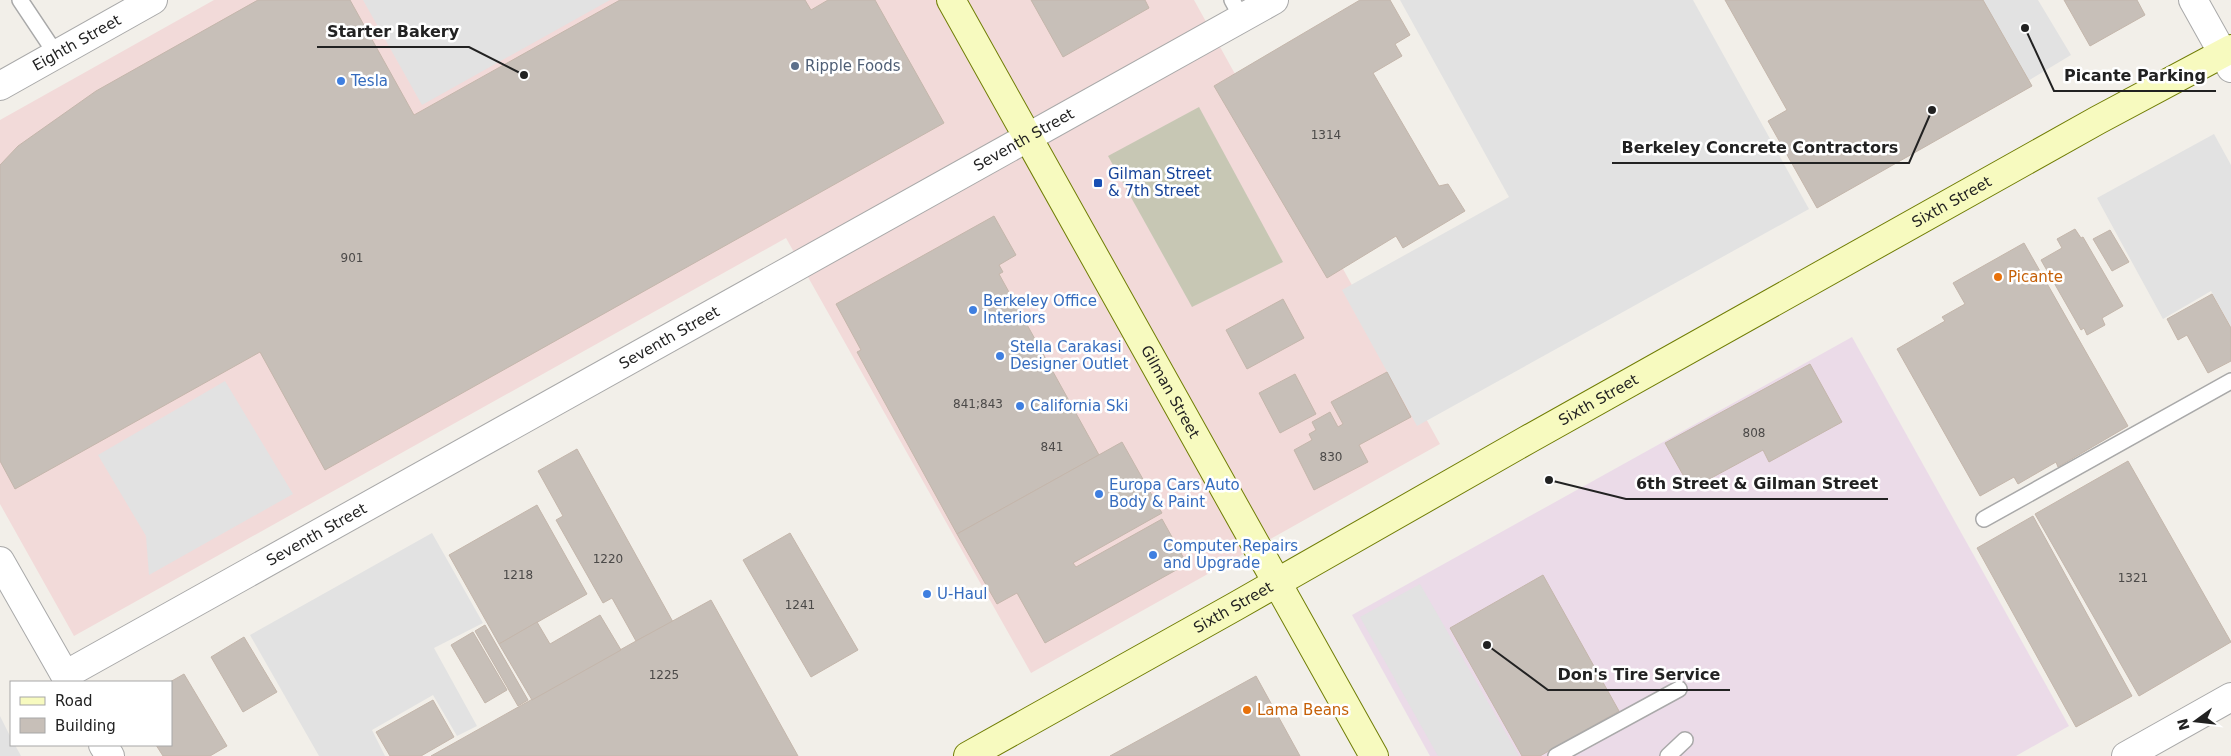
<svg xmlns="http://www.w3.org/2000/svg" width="2231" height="756" font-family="'DejaVu Sans',sans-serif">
<rect width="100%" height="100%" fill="#f2efe9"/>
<polygon fill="#f2dad9" points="214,0 1194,0 1440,444 1031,673 786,238 74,636 0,504 0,120"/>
<polygon fill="#ebdbe8" points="1852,337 2069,726 2016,756 1430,756 1352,615"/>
<polygon fill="#c7c7b4" points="1199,107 1283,262 1192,307 1108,156"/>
<g fill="#e2e2e2">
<polygon points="363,0 610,0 422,105"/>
<polygon points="1400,0 1693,0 1809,209 1417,426 1342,290 1509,197"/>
<polygon points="1980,0 2038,0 2071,55 2028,81"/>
<polygon points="2214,134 2231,165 2231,327 2211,291 2163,319 2097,198"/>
<polygon points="225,381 293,494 149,575 146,536 98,455"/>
<polygon points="432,533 483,623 434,648 477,726 457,736 433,695 372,730 385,756 319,756 250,635"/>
<polygon points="1420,584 1519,756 1438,756 1360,617"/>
<polygon points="0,716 11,738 11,745 15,745 21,756 0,756"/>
</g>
<g fill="#c7bfb8" stroke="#c4b6ab">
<polygon points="258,0 350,0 414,115 620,0 805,0 811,10 828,0 875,0 944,123 325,470 260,352 15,489 0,461 0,165 18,146 96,91"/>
<polygon points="1031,0 1145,0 1149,8 1063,57"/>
<polygon points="1360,0 1390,0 1410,35 1395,44 1402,56 1373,73 1439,186 1448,184 1465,211 1403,248 1396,236 1327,278 1214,86"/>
<polygon points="1725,0 1983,0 2032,86 1817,208 1768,121 1787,110"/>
<polygon points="2064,0 2137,0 2145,15 2090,46"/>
<polygon points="994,216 1016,255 999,265 1003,272 999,274 1099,455 957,534 857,352 861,350 836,304"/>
<polygon points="2075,229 2081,238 2083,237 2123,306 2102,318 2105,325 2087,335 2084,328 2081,330 2041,260 2062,248 2057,239"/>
<polygon points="2110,230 2129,262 2112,271 2093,239"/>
<polygon points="2024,243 2128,426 2058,467 2056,462 2018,484 2014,477 1980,496 1897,349 1945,321 1942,317 1965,304 1953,283"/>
<polygon points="2212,294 2231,328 2231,361 2208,373 2187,335 2178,340 2167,319"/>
<polygon points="1283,299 1304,338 1247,369 1226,330"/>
<polygon points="1810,364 1842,422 1769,462 1763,450 1691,489 1665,443"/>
<polygon points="1387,372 1411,417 1359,445 1368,462 1314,490 1294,450 1312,440 1309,434 1316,430 1312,422 1330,412 1338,427 1343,424 1331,402"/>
<polygon points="1295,374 1316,414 1280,433 1259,393"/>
<polygon points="1122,442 1162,513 1073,563 1076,567 1162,519 1187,564 1045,643 1017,593 997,604 957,534"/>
<polygon points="577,449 673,622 636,641 612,598 603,603 556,520 563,516 538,471"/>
<polygon points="2128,461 2231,642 2139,696 2035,514"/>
<polygon points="537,505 587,594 499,644 449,555"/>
<polygon points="2033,516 2132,696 2076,727 1977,548"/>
<polygon points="790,533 858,650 811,677 743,560"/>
<polygon points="1543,575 1619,711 1540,756 1522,756 1450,628"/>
<polygon points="711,600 798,756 431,756 636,641"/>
<polygon points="600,615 621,650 532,700 499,644 537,622 550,644"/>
<polygon points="485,625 528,700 518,706 475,631"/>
<polygon points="473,632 507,690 485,703 451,645"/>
<polygon points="244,637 277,692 243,712 211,657"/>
<polygon points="184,674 227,746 210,756 163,756 156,745 171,745 171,682 170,682"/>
<polygon points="1256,676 1300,756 1110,756"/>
<polygon points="433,700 454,737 421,756 390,756 376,732"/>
</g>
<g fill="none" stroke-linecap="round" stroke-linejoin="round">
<g stroke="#a9a9a9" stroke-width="18">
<g id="lane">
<polyline points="20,0 56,54"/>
<polyline points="1232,0 1242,18"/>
<polyline points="1984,519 2231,381"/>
<polyline points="1556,756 1679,689"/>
<polyline points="1668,756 1685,740"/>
</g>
</g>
<g stroke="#a9a9a9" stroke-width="30">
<g id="street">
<polyline points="2193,0 2231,68"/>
<path id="s1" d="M0,86L153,0"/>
<polyline points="0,561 69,682"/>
<path id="s2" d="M65,675L1274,0"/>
<polyline points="103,745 110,756"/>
<polyline points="2126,756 2231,697"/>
</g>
</g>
<g stroke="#707d05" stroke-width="30">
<g id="secondary">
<path id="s3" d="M951,0L1374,756"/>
<path id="s4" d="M968,756L1236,606L1527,440L2098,120L2231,49"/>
</g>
</g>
<use href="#lane" stroke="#fff" stroke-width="15"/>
<use href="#street" stroke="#fff" stroke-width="28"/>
<use href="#secondary" stroke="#f7fabf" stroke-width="28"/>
</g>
<circle fill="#5c6f8a" stroke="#fff" stroke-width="2" cx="795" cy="66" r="5"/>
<g fill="#3f7fe0" stroke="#fff" stroke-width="2">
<circle cx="341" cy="81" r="5"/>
<circle cx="973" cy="310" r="5"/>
<circle cx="1000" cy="356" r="5"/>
<circle cx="1020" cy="406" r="5"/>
<circle cx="1099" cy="494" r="5"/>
<circle cx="1153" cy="555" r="5"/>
<circle cx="927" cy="594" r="5"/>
</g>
<rect fill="#1a4fb4" stroke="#fff" stroke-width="2" x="1093" y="178" width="10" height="10" rx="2.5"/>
<g fill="#e8710a" stroke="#fff" stroke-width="2">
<circle cx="1998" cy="277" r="5"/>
<circle cx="1247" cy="710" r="5"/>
</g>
<g text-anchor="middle" stroke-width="5" stroke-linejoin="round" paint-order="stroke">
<g font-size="12" fill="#4b4948">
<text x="1326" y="139">1314</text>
<text x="352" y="262">901</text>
<text x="978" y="408">841;843</text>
<text x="1754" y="437">808</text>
<text x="1052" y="451">841</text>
<text x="1331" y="461">830</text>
<text x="608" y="563">1220</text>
<text x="518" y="579">1218</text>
<text x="2133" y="582">1321</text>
<text x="800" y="609">1241</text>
<text x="664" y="679">1225</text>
</g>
<g font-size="15" fill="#222" stroke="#fff">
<text dy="5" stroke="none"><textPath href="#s1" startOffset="88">Eighth Street</textPath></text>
<text dy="5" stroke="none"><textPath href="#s2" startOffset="1098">Seventh Street</textPath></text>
<text dy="5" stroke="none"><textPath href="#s4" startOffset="1129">Sixth Street</textPath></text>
<text dy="5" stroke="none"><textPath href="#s2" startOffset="692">Seventh Street</textPath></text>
<text dy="5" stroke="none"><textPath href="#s3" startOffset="449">Gilman Street</textPath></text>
<text dy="5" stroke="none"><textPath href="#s4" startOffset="724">Sixth Street</textPath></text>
<text dy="5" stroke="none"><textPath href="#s2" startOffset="288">Seventh Street</textPath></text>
<text dy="5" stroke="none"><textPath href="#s4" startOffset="304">Sixth Street</textPath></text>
</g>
<g font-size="15" fill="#4e5e75" stroke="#fff" text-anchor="start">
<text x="805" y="71">Ripple Foods</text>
</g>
<g font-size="15" fill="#366cbe" stroke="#fff" text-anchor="start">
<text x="351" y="86">Tesla</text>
<text x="983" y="306">Berkeley Office<tspan x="983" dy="17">Interiors</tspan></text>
<text x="1010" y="352">Stella Carakasi<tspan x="1010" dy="17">Designer Outlet</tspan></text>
<text x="1030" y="411">California Ski</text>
<text x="1109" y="490">Europa Cars Auto<tspan x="1109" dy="17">Body &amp; Paint</tspan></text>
<text x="1163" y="551">Computer Repairs<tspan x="1163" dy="17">and Upgrade</tspan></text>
<text x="937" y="599">U-Haul</text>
</g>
<g font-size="15" fill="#164399" stroke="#fff" text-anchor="start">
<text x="1108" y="179">Gilman Street<tspan x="1108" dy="17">&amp; 7th Street</tspan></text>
</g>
<g font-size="15" fill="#c56008" stroke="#fff" text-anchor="start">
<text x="2008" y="282">Picante</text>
<text x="1257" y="715">Lama Beans</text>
</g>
</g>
<path fill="none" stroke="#222" stroke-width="2" d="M524 75L469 47H317M2025 28L2054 91H2216M1932 110L1909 163H1612M1549 480L1626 499H1888M1487 645L1548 690H1730"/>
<g fill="#222" stroke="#fff" stroke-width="2">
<circle cx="524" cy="75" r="5"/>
<circle cx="2025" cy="28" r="5"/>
<circle cx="1932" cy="110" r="5"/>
<circle cx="1549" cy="480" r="5"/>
<circle cx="1487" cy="645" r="5"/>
</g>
<g font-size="16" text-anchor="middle" font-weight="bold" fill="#222" stroke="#fff" stroke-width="5" stroke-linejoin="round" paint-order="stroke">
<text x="393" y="37">Starter Bakery</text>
<text x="2135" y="81">Picante Parking</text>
<text x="1760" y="153">Berkeley Concrete Contractors</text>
<text x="1757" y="489">6th Street &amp; Gilman Street</text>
<text x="1639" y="680">Don's Tire Service</text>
</g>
<rect x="10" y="681" width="162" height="65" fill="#ffffff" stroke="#a7a7a7"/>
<rect x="20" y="697" width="25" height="8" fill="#f7fabf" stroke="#a7a7a7"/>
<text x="55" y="706" font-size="15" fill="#222222">Road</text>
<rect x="20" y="718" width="25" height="15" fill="#c7bfb8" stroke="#a7a7a7"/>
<text x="55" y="731" font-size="15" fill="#222222">Building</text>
<g transform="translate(2196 721) rotate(255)" stroke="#ffffff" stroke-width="4" paint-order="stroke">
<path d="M0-4L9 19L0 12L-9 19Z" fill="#222222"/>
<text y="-8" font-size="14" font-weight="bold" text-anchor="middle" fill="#222222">N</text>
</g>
</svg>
